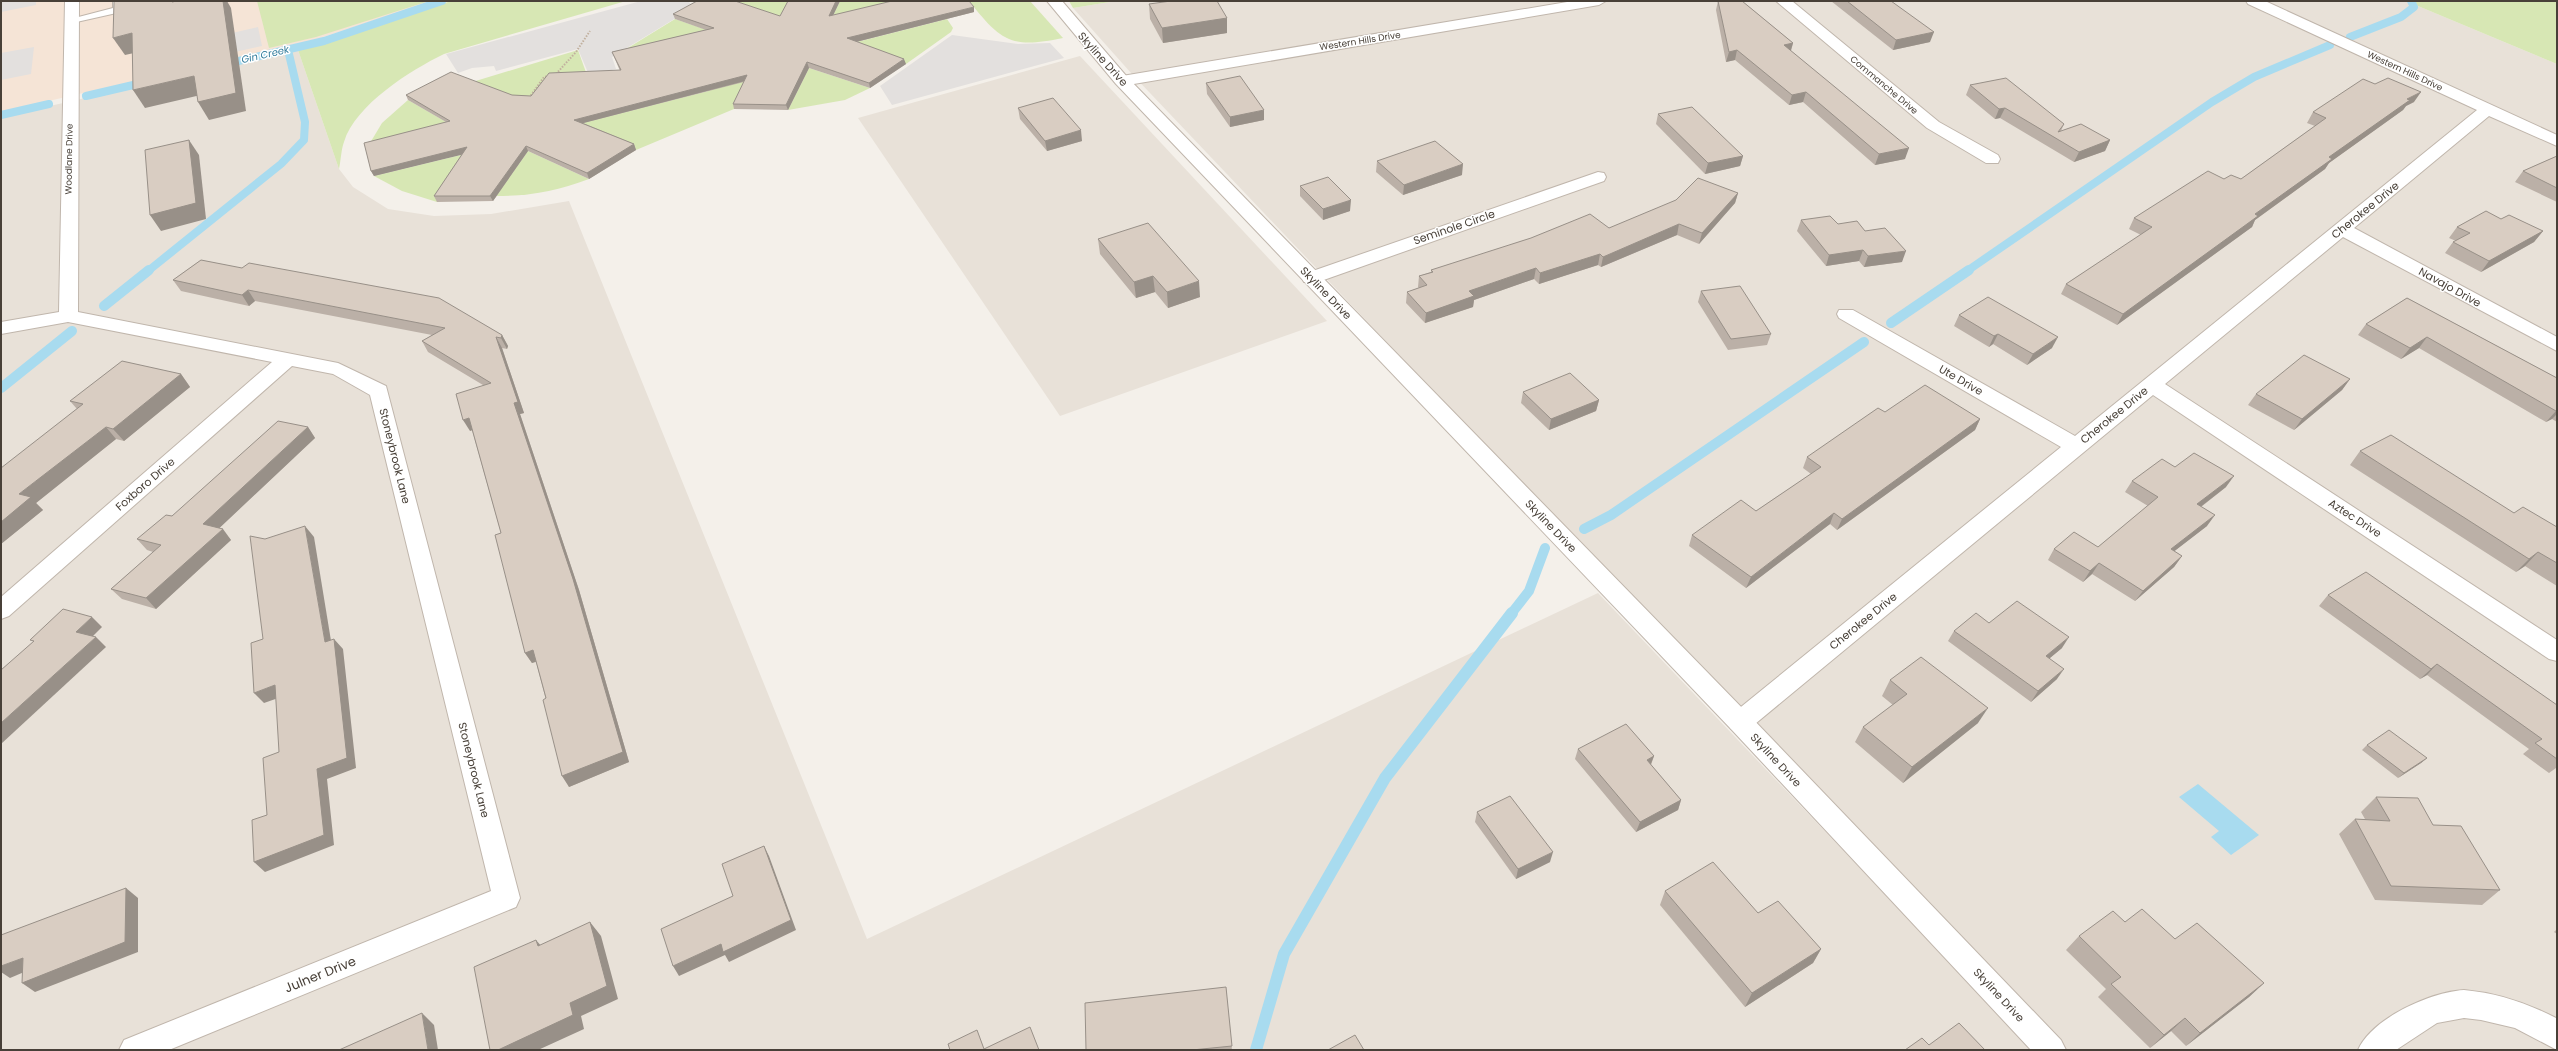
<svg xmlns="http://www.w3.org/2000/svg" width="2558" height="1051" font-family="Poppins,sans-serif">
<rect width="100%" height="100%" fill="#f4f0ea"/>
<g fill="#e8e1d8">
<polygon points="1116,1 2406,1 2557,64 2557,1050 2059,1050 1131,73 1073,8"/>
<polygon points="298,50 339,169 353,187 388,209 434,216 491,214 569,201 867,939 1598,593 2033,1050 1,1050 1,117"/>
<polygon points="1080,56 1327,321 1060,416 858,118"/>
</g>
<polygon fill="#f5e4d6" points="1,1 434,1 317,39 1,112"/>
<g fill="#d7e7b4">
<polygon points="257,1 429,1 316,37 269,48"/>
<path d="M451,1H626L444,54C411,70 355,105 344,142C341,150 341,160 339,169L298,50L324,43Z"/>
<polygon points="722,1 792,1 781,21"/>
<polygon points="840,1 914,1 830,22"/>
<path d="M969,1H1030L1063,38C1010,49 1001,41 969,1Z"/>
<polygon points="1069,1 1116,1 1073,8"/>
<polygon points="2406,1 2557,1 2557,64"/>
<polygon points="675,19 742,42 618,54"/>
<polygon points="947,19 953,28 951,32 906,64 849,44"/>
<polygon points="578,50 588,78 533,101 514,101 469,83"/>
<polygon points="756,66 734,109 636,150 575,125 708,91"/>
<polygon points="809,68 870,88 845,100 788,110"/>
<polygon points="408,100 453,126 367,148 382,123"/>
<path d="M528,151L589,179C556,191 532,196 496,196Z"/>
<polygon points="469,153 437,202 402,191 374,176"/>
</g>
<g fill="#e3e0de">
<polygon points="1,1 36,1 36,5 1,12"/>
<polygon points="641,1 688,1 694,7 612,57 616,69 589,75 578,49 496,71 494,66 472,68 458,73 446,54"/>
<polygon points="258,27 262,46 169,67 167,48"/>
<polygon points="952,35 1018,44 1050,43 1064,58 892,105 880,86"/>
<polygon points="34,47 31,74 1,80 1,53"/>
</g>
<polygon fill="#a8dbef" points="2198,784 2259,835 2231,855 2211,837 2219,831 2179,797"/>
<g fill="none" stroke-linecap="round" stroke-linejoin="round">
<g stroke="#a8dbef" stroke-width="8">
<polyline points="2350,37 2401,17 2414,7 2411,1"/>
<polyline points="226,64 324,41 442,1"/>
<polyline points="86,96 146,82"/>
<polyline points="1,115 49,104"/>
<polyline points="148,271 281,164 304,140 305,122 288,50"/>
<polyline points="1967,271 2212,102 2254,77 2330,45"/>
</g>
<g stroke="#a8dbef" stroke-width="10">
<polyline points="104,306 149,270"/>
<polyline points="1891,323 1969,270"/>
<polyline points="1,388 72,331"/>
<polyline points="1584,529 1611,515 1864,342"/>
<polyline points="1511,614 1529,591 1545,548"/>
</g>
<polyline stroke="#a8dbef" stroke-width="12" points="1256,1050 1284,954 1385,778 1512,613"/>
<g stroke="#c0b6ac" stroke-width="2">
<polygon id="service" points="113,1 123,1 121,12 72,23 67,20 113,8"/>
</g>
<g stroke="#c0b6ac" stroke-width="2">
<g id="minor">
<polygon points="65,1 79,1 78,312 338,363 386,386 520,898 516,907 169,1050 119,1050 124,1040 491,891 370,395 333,374 292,366 9,616 1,619 1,597 272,362 68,322 1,334 1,322 59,312"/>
<polygon points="1573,1 1606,1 1599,5 1122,86 1114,81 1122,76"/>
<polygon points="1776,1 1792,1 1939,122 1998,155 2000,159 1998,163 1986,163 1927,128"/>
<polygon points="2246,1 2265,1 2557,135 2557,146 2489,116 2354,228 2557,337 2557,351 2343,237 2165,384 2557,640 2557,661 2549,659 2153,395 1749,729 1740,732 1731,729 1728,722 1731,715 2061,447 1839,318 1837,314 1839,310 1853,310 2075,436 2477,110 2248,4"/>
<polygon points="1598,172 1604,173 1606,177 1604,181 1318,282 1304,282 1302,278 1304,274"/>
<path d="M2464,990C2497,993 2527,1003 2556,1018L2557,1050L2515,1028L2481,1020L2464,1018L2437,1023L2396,1050H2358C2372,1018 2431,992 2464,990Z"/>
</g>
</g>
<g stroke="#c0b6ac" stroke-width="2">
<polygon id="tertiary" points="1047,1 1062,1 1128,78 1749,715 2061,1040 2066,1050 2031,1050 1731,729 1116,84"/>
</g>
<g stroke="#c1b09e" stroke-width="2" stroke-dasharray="1.5 1.5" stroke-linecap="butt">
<polyline points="556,74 576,52 590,31"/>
<polyline points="529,98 544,77 549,76"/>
</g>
<use href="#service" fill="#fff" fill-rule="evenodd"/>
<use href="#minor" fill="#fff" fill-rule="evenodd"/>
<use href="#tertiary" fill="#fff" fill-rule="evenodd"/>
</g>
<g fill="#bbb0a7">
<polygon points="788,1 840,1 833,15 974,12 856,42 906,64 870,88 809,68 788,110 734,109 733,104 744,82 583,123 634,144 636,150 589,179 528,151 493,201 437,202 434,196 462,154 374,176 371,171 446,122 408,100 406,95 531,96 620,71 612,52 706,30 675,19 673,14 780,16"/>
<polygon points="1718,1 1742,1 1793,43 1791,51 1905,159 1875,165 1803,102 1789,105 1735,60 1726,62 1716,10"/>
<polygon points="1831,1 1891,1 1930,42 1893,50"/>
<polygon points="1149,4 1227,18 1227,33 1163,43 1150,19"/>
<polygon points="1206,83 1264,120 1230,127 1207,94"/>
<polygon points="1970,85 2064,124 2061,131 2110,140 2105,151 2074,162 2000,118 1995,119 1966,95"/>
<polygon points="2414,102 2406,106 2403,110 2329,163 2325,169 2255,220 2252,227 2117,325 2061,294 2066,284 2141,235 2129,229 2134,218 2224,179 2241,179 2315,126 2307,123 2313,112"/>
<polygon points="1018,108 1082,141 1047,151 1020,119"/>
<polygon points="1658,114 1743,156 1740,166 1705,174 1656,124"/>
<polygon points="2557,156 2557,202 2515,182 2523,171"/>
<polygon points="1377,161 1462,175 1403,195 1376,172"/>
<polygon points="1300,186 1350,211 1323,220 1300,196"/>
<polygon points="1738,193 1735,203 1699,244 1677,235 1601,267 1598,265 1539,284 1534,279 1474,300 1473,307 1425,323 1406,303 1407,292 1419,288 1418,287 1419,276 1431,272 1431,270 1609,228"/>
<polygon points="2501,219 2543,231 2534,242 2481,272 2445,253 2453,242 2456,241 2449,238 2457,227"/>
<polygon points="1801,220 1838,224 1865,231 1902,262 1864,267 1859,261 1826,266 1797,231"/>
<polygon points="1098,239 1200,297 1168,308 1155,292 1136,298 1100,254"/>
<polygon points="201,260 502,335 508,346 507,349 502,348 524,413 520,414 579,590 629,762 569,787 536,662 532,663 525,653 501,533 472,430 470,431 483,385 428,352 422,341 432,335 255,301 249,306 181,291 173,280"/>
<polygon points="1701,291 1771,334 1767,345 1728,350 1698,302"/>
<polygon points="2407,298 2557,378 2557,422 2552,419 2546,422 2419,348 2401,359 2358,335 2366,324"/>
<polygon points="1959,315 2052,348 2027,365 1993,344 1989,347 1954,326"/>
<polygon points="181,374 190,387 124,441 116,439 36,503 43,510 1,544 77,409 70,401"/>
<polygon points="2350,379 2342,390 2294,430 2248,405 2256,394"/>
<polygon points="1523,392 1599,400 1596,411 1549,430 1521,403"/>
<polygon points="1885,412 1980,419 1975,430 1837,530 1830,524 1746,588 1689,546 1692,535 1756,511 1811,474 1803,468 1807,457"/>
<polygon points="308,427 315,438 219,528 231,540 156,609 122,599 111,589 153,552 147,550 137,539"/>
<polygon points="2360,451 2514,513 2557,527 2557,586 2525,566 2516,572 2350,465"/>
<polygon points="2175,467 2226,487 2201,507 2207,526 2174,551 2182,556 2174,567 2135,601 2092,574 2083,582 2048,560 2054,549 2098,547 2148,506 2125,492 2132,481"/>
<polygon points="2328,595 2557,705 2557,769 2556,768 2549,773 2523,754 2529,749 2427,675 2420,679 2319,606"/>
<polygon points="1989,623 2062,648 2050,658 2057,679 2031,702 1948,641 1954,631"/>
<polygon points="1890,680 1978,723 1903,783 1855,742 1863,727 1893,705 1882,696"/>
<polygon points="2367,745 2427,758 2421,763 2398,778 2362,750"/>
<polygon points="1578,749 1654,756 1651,765 1681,800 1678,810 1636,832 1575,759"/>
<polygon points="2376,797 2433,825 2500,890 2482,905 2375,900 2339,834 2355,819 2365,819 2361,812"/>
<polygon points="1477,812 1550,862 1516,879 1475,822"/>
<polygon points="1665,891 1758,913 1821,949 1813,963 1745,1007 1660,905"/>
<polygon points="2125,922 2175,939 2264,983 2249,997 2186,1046 2171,1031 2150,1048 2098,997 2106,989 2066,950 2079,936"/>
<polygon points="2557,929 2557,934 2554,932"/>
<polygon points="1226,987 1232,1050 1086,1050"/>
</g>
<g fill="#989088">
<polygon points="223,1 227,1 231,8 246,111 209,120 198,102"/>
<polygon points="836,1 840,1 830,22 829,16"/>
<polygon points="974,7 974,12 848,44 847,38"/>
<polygon points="1227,18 1227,33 1163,43 1162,28"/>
<polygon points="1934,32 1930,42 1893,50 1896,40"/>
<polygon points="132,33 143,51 125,55 113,38"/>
<polygon points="1793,43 1790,53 1784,45"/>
<polygon points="1737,50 1735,60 1726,62 1729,52"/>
<polygon points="904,59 906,64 870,88 869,83"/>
<polygon points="807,62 809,68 788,110 786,105"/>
<polygon points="747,75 749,80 576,125 574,120"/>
<polygon points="194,76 205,94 145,108 133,90"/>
<polygon points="1806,92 1803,102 1789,105 1792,95"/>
<polygon points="2421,92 2414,102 2406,106 2403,110 2329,163 2325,169 2255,220 2252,227 2117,325 2123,314 2255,214 2329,157 2407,99"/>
<polygon points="2005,108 2000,118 1995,119 1999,109"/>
<polygon points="1264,110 1264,120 1230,127 1230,117"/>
<polygon points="1081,130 1082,141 1047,151 1045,141"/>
<polygon points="189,140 199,155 206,219 161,231 150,215"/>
<polygon points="2110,140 2105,151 2074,162 2079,152"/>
<polygon points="634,144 636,150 589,179 587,173"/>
<polygon points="526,146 528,151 493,201 490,196"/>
<polygon points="467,147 469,153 374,176 371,171"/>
<polygon points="1909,148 1905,159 1875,165 1879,154"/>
<polygon points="1743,156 1740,166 1705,174 1708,163"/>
<polygon points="1463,164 1462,175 1403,195 1404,185"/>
<polygon points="1738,193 1735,203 1699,244 1702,233"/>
<polygon points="1351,200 1350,211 1323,220 1323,209"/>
<polygon points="1679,224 1677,235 1601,267 1603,257"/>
<polygon points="2543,231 2534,242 2481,272 2489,261"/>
<polygon points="1863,250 1859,261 1826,266 1829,255"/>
<polygon points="1906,251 1902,262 1864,267 1868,256"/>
<polygon points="1600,254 1598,265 1539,284 1540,273"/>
<polygon points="1536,268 1534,279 1474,300 1473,307 1425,323 1426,313 1469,291"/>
<polygon points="1153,276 1155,292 1136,298 1134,282"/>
<polygon points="1199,281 1200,297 1168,308 1167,292"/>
<polygon points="248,290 255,301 249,306 242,295"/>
<polygon points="1998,334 1993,344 1989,347 1994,336"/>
<polygon points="502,335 508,346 507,349 501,338"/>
<polygon points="496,337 502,348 524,413 520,414 579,590 629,762 569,787 562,776 514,403"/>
<polygon points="2058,337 2052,348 2027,365 2033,354"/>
<polygon points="2427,337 2419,348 2401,359 2410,348"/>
<polygon points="181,374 190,387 124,441 113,429"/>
<polygon points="2350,379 2342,390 2294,430 2302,419"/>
<polygon points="1599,400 1596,411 1549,430 1551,419"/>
<polygon points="2556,411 2557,411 2557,414 2552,419 2546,422"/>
<polygon points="469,418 475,429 470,431 463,420"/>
<polygon points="1980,419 1975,430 1837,530 1842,519"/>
<polygon points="106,427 116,439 36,503 43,510 1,544 1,522 19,494"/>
<polygon points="308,427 315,438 212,535 203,524"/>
<polygon points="2234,476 2226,487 2190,515 2197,504"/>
<polygon points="1834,513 1830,524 1746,588 1751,577"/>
<polygon points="2215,515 2207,526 2163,560 2171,549"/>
<polygon points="305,526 314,537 333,653 325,642"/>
<polygon points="223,529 231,540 156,609 146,598"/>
<polygon points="2538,552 2525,566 2516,572 2529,559"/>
<polygon points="2182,556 2174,567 2135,601 2143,591"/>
<polygon points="2099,563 2092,574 2083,582 2090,571"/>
<polygon points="92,617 102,627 86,643 76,632"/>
<polygon points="96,637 106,647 1,744 1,723"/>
<polygon points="2069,637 2062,648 2039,667 2046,656"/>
<polygon points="334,639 343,649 356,768 327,779 334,845 265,872 254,862 317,769"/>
<polygon points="533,650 540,660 532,663 525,653"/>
<polygon points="2437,664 2427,675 2420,679 2431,669"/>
<polygon points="2064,669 2057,679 2031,702 2038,691"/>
<polygon points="275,685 284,696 264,703 254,693"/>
<polygon points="1988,708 1978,723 1903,783 1912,767"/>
<polygon points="1654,756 1650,766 1647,760"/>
<polygon points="2427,758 2421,763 2398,778 2404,773"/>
<polygon points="1681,800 1678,810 1636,832 1640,822"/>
<polygon points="764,846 769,856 796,930 729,962 725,955 679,976 673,966 721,944"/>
<polygon points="1553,852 1550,862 1516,879 1518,869"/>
<polygon points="126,888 138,898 138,952 35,992 22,983"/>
<polygon points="590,922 601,936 618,999 581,1016 584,1029 538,1050 498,1050 570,1003"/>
<polygon points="536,940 548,954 538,946"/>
<polygon points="1821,949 1813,963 1745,1007 1752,993"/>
<polygon points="23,958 36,967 10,978 1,972 1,966"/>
<polygon points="2264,983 2249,997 2186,1046 2200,1033"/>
<polygon points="422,1013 434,1025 438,1050 428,1050"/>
<polygon points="2185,1018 2171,1031 2150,1048 2164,1035"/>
</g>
<g fill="#d9cdc2" stroke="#989088">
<polygon points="114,1 172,1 172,2 177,1 223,1 236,93 198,102 194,76 133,90 132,33 113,38"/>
<polygon points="697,1 735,1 780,16 788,1 836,1 829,16 892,1 969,1 974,7 847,38 904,59 869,83 807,62 786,105 733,104 747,75 574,120 634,144 587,173 526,146 490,196 434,196 467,147 371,171 364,143 450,121 406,95 451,72 512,95 531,96 549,73 621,70 612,52 714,28 673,14"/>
<polygon points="1171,1 1217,1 1227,18 1162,28 1149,4"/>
<polygon points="1718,1 1742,1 1793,43 1784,45 1909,148 1879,154 1806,92 1792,95 1737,50 1729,52"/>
<polygon points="1847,1 1891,1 1934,32 1896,40"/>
<polygon points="1240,76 1264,110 1230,117 1206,83"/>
<polygon points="2006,78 2064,124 2058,132 2081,124 2110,140 2079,152 2005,108 1999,109 1970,85"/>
<polygon points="2388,78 2421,92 2407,99 2410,100 2329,157 2332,159 2255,214 2258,216 2123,314 2066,284 2152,227 2134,218 2208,171 2224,179 2231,175 2241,179 2326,118 2313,112 2363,79 2375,84"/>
<polygon points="1053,98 1081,130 1045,141 1018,108"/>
<polygon points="1692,107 1743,156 1708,163 1658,114"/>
<polygon points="189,140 196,203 150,215 145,150"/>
<polygon points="1435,141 1463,164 1404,185 1377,161"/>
<polygon points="2557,156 2557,188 2523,171"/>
<polygon points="1328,177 1351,200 1323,209 1300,186"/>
<polygon points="1698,178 1738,193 1702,233 1679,224 1603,257 1600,254 1540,273 1536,268 1469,291 1474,296 1426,313 1407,292 1427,285 1419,276 1433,272 1431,270 1531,238 1590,214 1609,228 1676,200"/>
<polygon points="2486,211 2501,219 2509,215 2543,231 2489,261 2453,242 2470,233 2457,227"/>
<polygon points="1830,216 1838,224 1857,221 1865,231 1885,228 1906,251 1868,256 1863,250 1829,255 1801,220"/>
<polygon points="1148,223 1199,281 1167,292 1153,276 1134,282 1098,239"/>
<polygon points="201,260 242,268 249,263 439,298 502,335 501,338 496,337 518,402 514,403 573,579 623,752 562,776 543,700 546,698 533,650 525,653 495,535 501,533 469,418 463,420 456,394 491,383 422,341 445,328 248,290 242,295 173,280"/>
<polygon points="1740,286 1771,334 1731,339 1701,291"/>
<polygon points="1988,297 2058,337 2033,354 1998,334 1994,336 1959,315"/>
<polygon points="2407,298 2557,378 2557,411 2556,411 2427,337 2410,348 2366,324"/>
<polygon points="2304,355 2350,379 2302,419 2256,394"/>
<polygon points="122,361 181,374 113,429 106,427 19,494 31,497 1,522 1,468 83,404 70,401"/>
<polygon points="1570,373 1599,400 1551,419 1523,392"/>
<polygon points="1925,385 1980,419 1842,519 1834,513 1751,577 1692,535 1741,500 1756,511 1821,467 1807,457 1878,408 1885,412"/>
<polygon points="278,421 308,427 203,524 223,529 146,598 111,589 161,545 137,539 166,515 172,516"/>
<polygon points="2391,435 2514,513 2523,507 2557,527 2557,563 2538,552 2529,559 2360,451"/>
<polygon points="2194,453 2234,476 2197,504 2215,515 2171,549 2182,556 2143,591 2099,563 2090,571 2054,549 2074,532 2098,547 2158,497 2132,481 2162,459 2175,467"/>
<polygon points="305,526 325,642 334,639 347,758 317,769 324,835 254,862 252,820 267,815 263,758 279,752 275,685 254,693 251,643 263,639 250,536 265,539"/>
<polygon points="2366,572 2557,705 2557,759 2535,743 2542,739 2437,664 2431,669 2328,595"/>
<polygon points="2017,601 2069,637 2046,656 2064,669 2038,691 1954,631 1976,613 1989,623"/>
<polygon points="63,609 92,617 76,632 96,637 1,723 1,670 34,641 30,640"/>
<polygon points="1921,657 1988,708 1912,767 1863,727 1907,694 1890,680"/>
<polygon points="1626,724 1654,756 1647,760 1681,800 1640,822 1578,749"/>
<polygon points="2389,730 2427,758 2404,773 2367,745"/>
<polygon points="1510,796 1553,852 1518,869 1477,812"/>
<polygon points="2376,797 2418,798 2433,825 2461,826 2500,890 2391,886 2355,819 2390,821"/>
<polygon points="764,846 791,920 723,952 721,944 673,966 661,929 733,896 722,864"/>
<polygon points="1713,862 1758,913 1778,901 1821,949 1752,993 1665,891"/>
<polygon points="126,888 125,942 22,983 23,958 1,966 1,935"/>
<polygon points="2142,909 2175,939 2197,923 2264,983 2200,1033 2185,1018 2164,1035 2111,984 2121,977 2079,936 2113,911 2125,922"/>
<polygon points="590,922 607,986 570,1003 573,1015 498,1050 490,1050 474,967 536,940 538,946"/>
<polygon points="1226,987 1232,1046 1192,1050 1086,1050 1085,1003"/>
<polygon points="422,1013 428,1050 339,1050"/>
<polygon points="1959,1023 1985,1050 1905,1050 1922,1038 1929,1045"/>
<polygon points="1030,1027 1039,1050 950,1050 948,1044 977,1030 984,1049"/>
<polygon points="1355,1035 1364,1050 1328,1050"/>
</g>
<g text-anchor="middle" stroke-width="3" stroke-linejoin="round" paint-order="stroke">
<g font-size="9" fill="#484038" stroke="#fff">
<text transform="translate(1360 41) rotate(-9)" y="3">Western Hills Drive</text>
<text transform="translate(2405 71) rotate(25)" y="3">Western Hills Drive</text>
<text transform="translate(1884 85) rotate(40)" y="3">Commanche Drive</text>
<text transform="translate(69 159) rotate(-89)" y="3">Woodlane Drive</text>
</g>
<g font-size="10" font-style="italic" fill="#2e7a9a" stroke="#fff">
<text transform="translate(265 54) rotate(-13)" y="4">Gin Creek</text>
</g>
<g font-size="11" fill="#484038" stroke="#fff">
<text transform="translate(1103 59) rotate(48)" y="4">Skyline Drive</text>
<text transform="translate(2365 210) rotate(-39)" y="4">Cherokee Drive</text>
<text transform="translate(1454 227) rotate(-19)" y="4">Seminole Circle</text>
<text transform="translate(2450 287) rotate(29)" y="4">Navajo Drive</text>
<text transform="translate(1326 293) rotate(46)" y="4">Skyline Drive</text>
<text transform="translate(1961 380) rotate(30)" y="4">Ute Drive</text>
<text transform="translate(2114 415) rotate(-39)" y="4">Cherokee Drive</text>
<text transform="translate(395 456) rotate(76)" y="4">Stoneybrook Lane</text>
<text transform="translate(145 484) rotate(-41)" y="4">Foxboro Drive</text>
<text transform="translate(2355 518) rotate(33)" y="4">Aztec Drive</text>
<text transform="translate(1551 526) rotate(46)" y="4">Skyline Drive</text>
<text transform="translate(1863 621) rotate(-39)" y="4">Cherokee Drive</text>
<text transform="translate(1776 760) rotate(47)" y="4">Skyline Drive</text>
<text transform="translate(474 770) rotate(76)" y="4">Stoneybrook Lane</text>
<text transform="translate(1999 995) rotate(47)" y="4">Skyline Drive</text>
</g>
<g font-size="13" fill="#484038" stroke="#fff">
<text transform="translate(320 974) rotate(-22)" y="5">Julner Drive</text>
</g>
</g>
<rect width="2558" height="1051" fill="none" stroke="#484038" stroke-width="4"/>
</svg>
